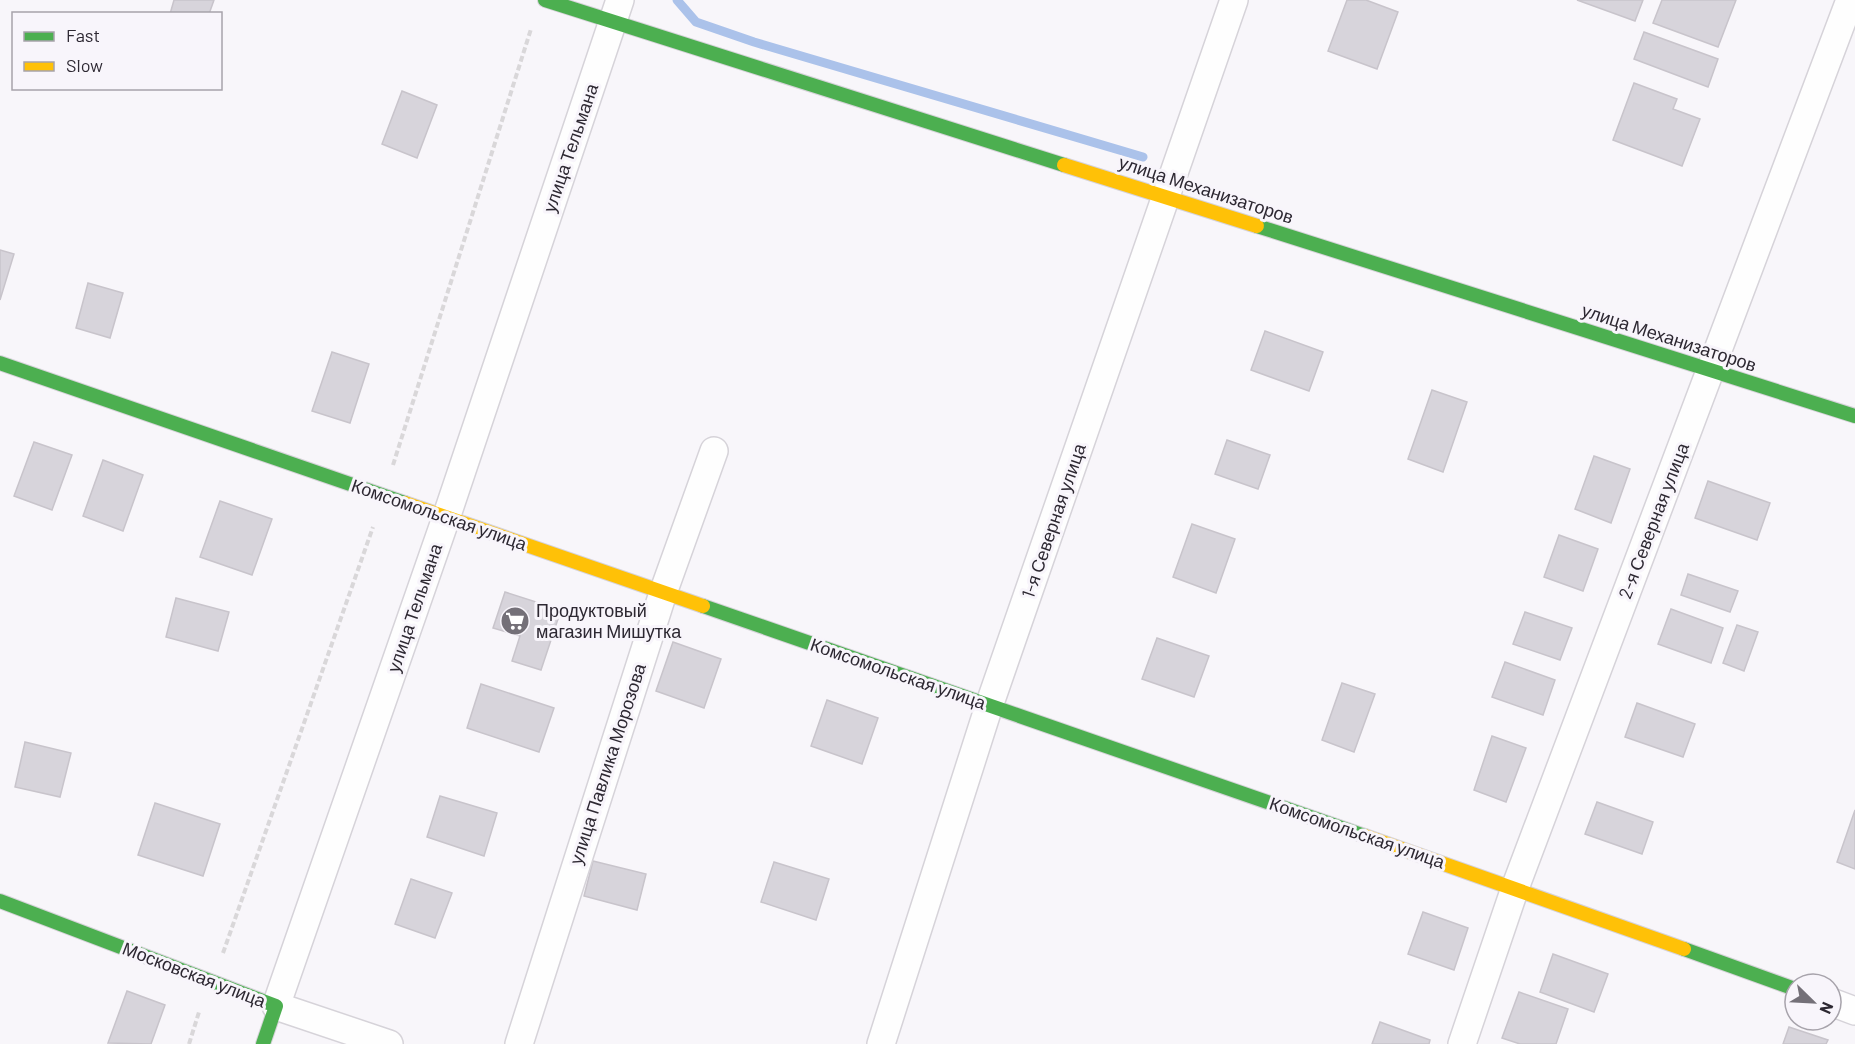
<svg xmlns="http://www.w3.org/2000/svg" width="1855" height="1044" font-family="Barlow,sans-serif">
<rect width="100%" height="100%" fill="#f8f6fa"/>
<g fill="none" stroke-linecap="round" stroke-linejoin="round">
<polyline stroke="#abc2ea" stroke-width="9" points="677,0 696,22 754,42 1143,157"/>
</g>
<g fill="#d7d4db" stroke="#c8c4cb" stroke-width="1.5">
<polygon points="174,0 214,0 209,14 170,14"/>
<polygon points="1347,0 1366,0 1398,12 1377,69 1328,51"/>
<polygon points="1577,0 1643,0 1635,21"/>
<polygon points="1662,0 1736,0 1718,47 1653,23"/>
<polygon points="1644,32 1718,59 1708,87 1634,59"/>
<polygon points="1634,83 1677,99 1673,109 1700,119 1682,166 1613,140"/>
<polygon points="402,91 437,105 417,158 382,144"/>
<polygon points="0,250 14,254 0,300"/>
<polygon points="88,283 123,293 110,338 76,328"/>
<polygon points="1265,331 1323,352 1309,391 1251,370"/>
<polygon points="332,352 369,364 350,423 312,411"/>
<polygon points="1432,390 1467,402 1443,472 1408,459"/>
<polygon points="1227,440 1270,455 1258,489 1215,474"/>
<polygon points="34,442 72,455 52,510 14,496"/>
<polygon points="1594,456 1630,469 1611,523 1575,509"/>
<polygon points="103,460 143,475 123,531 83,516"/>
<polygon points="1708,481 1770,503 1757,540 1695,518"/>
<polygon points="220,501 272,519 252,575 200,557"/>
<polygon points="1192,524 1235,539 1216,593 1173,577"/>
<polygon points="1559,535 1598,549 1583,591 1544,577"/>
<polygon points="1688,574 1738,591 1730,612 1681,595"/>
<polygon points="505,592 561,610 541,670 512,661 520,636 493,628"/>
<polygon points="176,598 229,612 218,651 166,637"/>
<polygon points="1671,609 1723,628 1711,663 1658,644"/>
<polygon points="1525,612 1572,628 1560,660 1513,644"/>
<polygon points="1737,625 1758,632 1744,671 1723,663"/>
<polygon points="1157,638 1209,656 1194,697 1142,679"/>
<polygon points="673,642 721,659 704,708 656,691"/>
<polygon points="1505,662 1555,680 1543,715 1492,697"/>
<polygon points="1342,683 1375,694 1354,752 1322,740"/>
<polygon points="481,684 554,708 539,752 467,728"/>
<polygon points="827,700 878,718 862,764 811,746"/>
<polygon points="1637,703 1695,724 1683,757 1625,737"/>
<polygon points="1492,736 1526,748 1506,802 1474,790"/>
<polygon points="25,742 71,753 60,797 15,787"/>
<polygon points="440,796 497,813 484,856 427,837"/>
<polygon points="1597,802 1653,822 1642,854 1585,834"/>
<polygon points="155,803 220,824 203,876 138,855"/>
<polygon points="1855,810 1855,869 1837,862"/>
<polygon points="593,861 646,874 637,910 584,896"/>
<polygon points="774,862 829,879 816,920 761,902"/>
<polygon points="411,879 452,893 435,938 395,924"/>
<polygon points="1423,912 1468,928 1454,970 1408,954"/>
<polygon points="1553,954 1608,974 1594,1012 1540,992"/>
<polygon points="127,991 165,1005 151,1044 108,1043"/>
<polygon points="1519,992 1568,1009 1556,1044 1520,1044 1502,1038"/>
<polygon points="1380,1022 1430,1040 1429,1044 1372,1044"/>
<polygon points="1789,1027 1828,1040 1826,1044 1783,1044"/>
</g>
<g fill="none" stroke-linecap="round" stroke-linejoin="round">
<g stroke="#d6d3d9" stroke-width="30">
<g id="street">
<polyline points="1831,1002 1855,1011"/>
<polyline points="389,1044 276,1006 446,518 620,0"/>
<polyline points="519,1044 663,593 714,451"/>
<polyline points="881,1044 989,706 1234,0"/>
<polyline points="1462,1044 1515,888 1850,0"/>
</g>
</g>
<g stroke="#d6d3d9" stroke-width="16">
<g id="fast">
<polyline points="545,0 1064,165"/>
<polyline points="1257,226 1855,416"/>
<polyline points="0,363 405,503"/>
<polyline points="703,606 1365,836"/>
<polyline points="0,901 276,1006 263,1044"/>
<polyline points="1684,949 1795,989"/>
</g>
</g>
<g stroke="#d6d3d9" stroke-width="16">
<g id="slow">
<polyline points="1064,165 1257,226"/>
<polyline points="405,503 703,606"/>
<polyline points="1365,836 1684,949"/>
</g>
</g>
<g stroke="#d9d7d9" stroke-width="4" stroke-dasharray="6 3" stroke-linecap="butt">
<polyline points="393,465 531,29"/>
<polyline points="223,953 373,527"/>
<polyline points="189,1044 199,1012"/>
</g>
<use href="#street" stroke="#fefefe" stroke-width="27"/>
<use href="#fast" stroke="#4caf50" stroke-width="14"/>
<use href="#slow" stroke="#ffc107" stroke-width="14"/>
</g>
<defs>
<g id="supermarket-disc" transform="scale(1.5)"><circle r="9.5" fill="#747078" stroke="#f8f5fb"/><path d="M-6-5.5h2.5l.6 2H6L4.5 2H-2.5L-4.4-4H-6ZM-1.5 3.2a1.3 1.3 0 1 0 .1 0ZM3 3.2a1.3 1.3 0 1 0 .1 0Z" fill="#fff"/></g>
</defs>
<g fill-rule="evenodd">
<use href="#supermarket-disc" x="515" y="621"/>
</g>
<g text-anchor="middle" stroke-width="6" stroke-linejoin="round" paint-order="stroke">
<g font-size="18" fill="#2d2832" stroke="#f8f5fb">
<text transform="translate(571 148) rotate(-71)" y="6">улица Тельмана</text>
<text transform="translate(1206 190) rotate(18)" y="6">улица Механизаторов</text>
<text transform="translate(1669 338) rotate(18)" y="6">улица Механизаторов</text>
<text transform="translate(439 515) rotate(19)" y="6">Комсомольская улица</text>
<text transform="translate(1054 521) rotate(-71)" y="6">1-я Северная улица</text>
<text transform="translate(1654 521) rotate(-69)" y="6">2-я Северная улица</text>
<text transform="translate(415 608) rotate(-71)" y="6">улица Тельмана</text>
<text transform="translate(898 674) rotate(19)" y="6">Комсомольская улица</text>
<text transform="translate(608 764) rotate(-72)" y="6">улица Павлика Морозова</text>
<text transform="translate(1357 833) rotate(19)" y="6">Комсомольская улица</text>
<text transform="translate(194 975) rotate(21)" y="6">Московская улица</text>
</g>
<g font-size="18" fill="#2d2832" stroke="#f8f5fb" text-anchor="start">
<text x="536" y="617">Продуктовый<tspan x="536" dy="21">магазин Мишутка</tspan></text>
</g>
</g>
<rect x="12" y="12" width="210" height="78" fill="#f8f5fb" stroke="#a7a3ab" stroke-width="1.5"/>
<rect x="24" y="32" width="30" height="9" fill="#4caf50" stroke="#a7a3ab" stroke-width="1.5"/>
<text x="66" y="42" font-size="18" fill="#2d2832">Fast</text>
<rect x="24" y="62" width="30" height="9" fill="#ffc107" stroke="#a7a3ab" stroke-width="1.5"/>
<text x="66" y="72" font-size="18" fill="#2d2832">Slow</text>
<g transform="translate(1813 1002) rotate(114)"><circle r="28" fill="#f8f5fb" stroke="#a7a3ab" stroke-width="1.5"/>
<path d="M0-4.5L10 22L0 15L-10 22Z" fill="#747078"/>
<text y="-9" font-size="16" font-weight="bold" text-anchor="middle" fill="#2d2832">N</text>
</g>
</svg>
